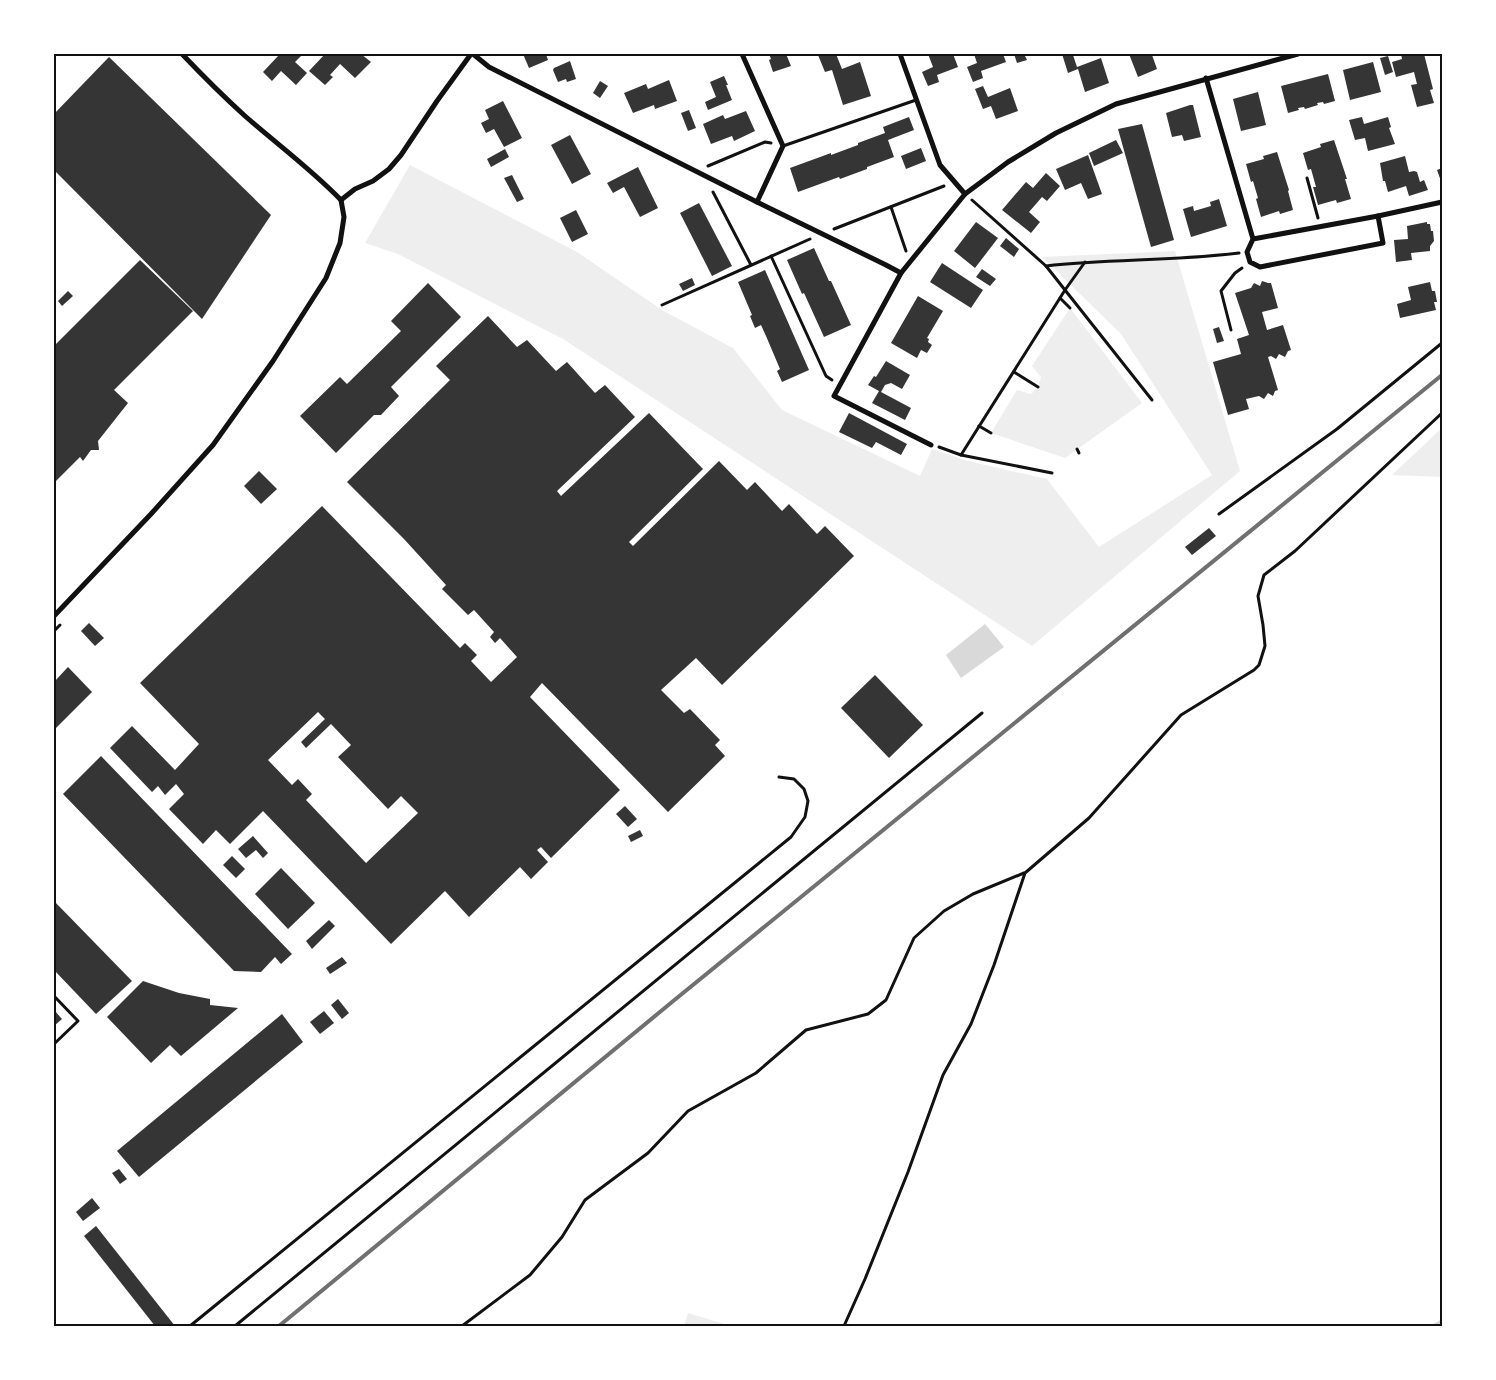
<svg xmlns="http://www.w3.org/2000/svg" width="1496" height="1380" font-family="Mulish,sans-serif">
<rect width="100%" height="100%" fill="#fff"/>
<g fill="#eee">
<polygon points="410,165 577,252 662,310 733,348 782,410 920,476 932,449 968,461 1047,479 1099,547 1212,475 1121,334 1042,257 1175,251 1240,471 1032,646 563,339 398,254 365,243"/>
<polygon points="1070,308 1142,403 1065,458 991,433 1017,390 1031,394 1038,387 1041,377 1032,366"/>
<polygon points="1442,428 1442,477 1392,475"/>
<polygon points="688,1313 731,1326 684,1326"/>
</g>
<polygon fill="#d9d9d9" points="985,624 1004,647 961,678 946,655"/>
<g fill="none" stroke-linecap="round" stroke-linejoin="round">
<polyline stroke="#d9d9d9" stroke-width="5" points="1435,1326 1442,1322"/>
</g>
<g fill="#353535" fill-rule="evenodd">
<polygon points="277,54 303,54 295,62 307,73 296,85 281,71 272,81 263,72 279,55"/>
<polygon points="325,54 361,54 371,62 355,78 340,64 330,75 333,77 325,85 309,71"/>
<polygon points="523,54 546,54 548,60 529,68"/>
<polygon points="769,54 786,54 791,66 773,72 769,60 771,59"/>
<polygon points="821,54 836,54 842,69 860,62 871,96 843,105 832,70 825,72 818,55"/>
<polygon points="928,54 953,54 958,67 937,75 939,82 928,86 922,72 933,67"/>
<polygon points="974,54 1003,54 1006,62 981,71 983,78 973,82 967,67 977,63"/>
<polygon points="1014,54 1024,54 1027,60 1017,63"/>
<polygon points="1062,54 1073,55 1077,67 1101,58 1109,83 1085,92 1078,69 1068,73"/>
<polygon points="1129,54 1155,54 1152,55 1157,69 1138,77"/>
<polygon points="1401,54 1424,54 1433,89 1430,90 1434,103 1417,107 1411,85 1417,84 1414,72 1396,77 1392,62 1402,59"/>
<polygon points="1388,56 1393,72 1385,75 1380,58"/>
<polygon points="109,57 271,215 202,319 54,170 54,114"/>
<polygon points="570,61 576,79 567,82 566,79 558,82 553,70 554,68"/>
<polygon points="1373,62 1381,92 1350,100 1343,70"/>
<polygon points="1328,74 1335,101 1324,104 1323,102 1317,103 1318,105 1305,109 1304,107 1298,108 1299,110 1288,113 1281,86"/>
<polygon points="724,76 728,85 726,85 732,100 708,110 705,102 716,97 710,82"/>
<polygon points="669,80 677,101 655,109 654,105 633,113 624,93 646,84 648,89"/>
<polygon points="600,81 608,86 600,98 593,93"/>
<polygon points="983,86 988,97 1010,88 1018,111 996,119 991,106 983,109 975,89"/>
<polygon points="1258,92 1266,125 1241,131 1233,99"/>
<polygon points="503,101 522,138 504,147 494,129 486,133 481,123 489,119 485,110"/>
<polygon points="1190,105 1193,105 1201,137 1184,141 1182,135 1172,137 1166,113"/>
<polygon points="689,110 696,128 688,131 681,113"/>
<polygon points="746,111 755,131 734,141 732,136 711,144 703,124 723,115 725,119"/>
<polygon points="909,117 914,130 888,140 894,157 867,167 867,169 840,179 839,177 798,192 790,168 831,153 831,155 858,145 858,143 885,133 883,127"/>
<polygon points="1362,117 1364,124 1388,117 1391,127 1389,128 1395,144 1368,151 1365,138 1355,140 1349,120"/>
<polygon points="1142,124 1174,240 1151,247 1118,129"/>
<polygon points="570,135 591,174 572,184 551,145"/>
<polygon points="1116,140 1123,153 1094,166 1089,153"/>
<polygon points="1334,140 1347,179 1345,179 1351,199 1337,203 1336,200 1318,205 1313,187 1316,187 1311,169 1308,170 1303,153 1321,147 1320,144"/>
<polygon points="921,148 926,161 906,169 901,156"/>
<polygon points="505,149 509,157 491,167 487,159"/>
<polygon points="1277,152 1289,190 1288,191 1293,210 1280,214 1279,211 1261,217 1256,199 1258,198 1253,181 1251,182 1246,164 1264,159 1263,156"/>
<polygon points="1088,155 1102,194 1088,199 1081,183 1065,190 1056,169"/>
<polygon points="1405,156 1409,172 1414,171 1417,172 1420,182 1424,180 1428,190 1409,196 1406,186 1388,192 1385,181 1383,181 1380,163"/>
<polygon points="638,167 658,208 640,217 624,187 613,193 607,183"/>
<polygon points="1442,168 1442,184 1437,170"/>
<polygon points="1046,173 1060,186 1047,201 1042,197 1029,212 1040,222 1031,233 1002,210 1026,182 1033,188"/>
<polygon points="512,175 524,199 517,202 504,178"/>
<polygon points="1219,199 1227,226 1191,237 1183,209 1193,206 1194,211 1211,206 1210,202"/>
<polygon points="699,203 732,266 712,276 680,213"/>
<polygon points="576,210 588,234 572,242 560,218"/>
<polygon points="976,222 998,238 975,268 954,251"/>
<polygon points="1427,222 1427,224 1430,224 1431,231 1433,231 1434,241 1430,246 1430,251 1411,253 1412,260 1396,262 1394,240 1408,239 1407,226"/>
<polygon points="1006,238 1019,249 1014,257 1000,246"/>
<polygon points="814,248 829,281 831,281 851,325 824,337 804,293 802,294 787,260"/>
<polygon points="140,260 193,311 114,390 128,403 98,441 99,450 91,450 83,461 80,457 54,483 54,346"/>
<polygon points="942,263 983,290 971,308 930,282"/>
<polygon points="982,269 996,279 990,286 976,277"/>
<polygon points="765,270 809,370 782,382 777,371 780,369 766,336 761,325 755,328 750,316 752,315 738,282"/>
<polygon points="692,278 695,285 683,291 679,284"/>
<polygon points="1262,281 1268,283 1271,283 1278,308 1262,312 1267,330 1283,325 1291,350 1288,351 1285,357 1279,354 1276,359 1271,356 1268,357 1278,390 1275,391 1273,396 1268,393 1264,399 1259,396 1246,399 1249,409 1228,415 1213,362 1241,354 1237,339 1249,335 1235,293 1251,288 1254,283 1260,286"/>
<polygon points="1430,282 1432,291 1435,291 1437,302 1434,302 1436,310 1400,318 1397,304 1411,300 1408,287"/>
<polygon points="428,283 461,317 391,387 399,396 381,415 374,415 336,453 300,416 340,377 347,384 401,331 391,321"/>
<polygon points="68,291 73,296 62,306 58,301"/>
<polygon points="918,296 943,311 927,338 929,339 928,342 932,345 927,353 921,350 917,358 891,343"/>
<path d="M488,316L517,347L527,340L556,371L567,362L595,393L605,385L635,417L557,491L561,496L649,413L703,469L629,542L633,546L719,461L747,490L755,482L782,511L789,504L817,534L825,526L854,556L722,685L696,658L661,690L684,713L690,709L720,740L715,745L725,756L668,812L542,683L530,697L620,790L551,858L541,847L537,850L548,862L531,879L520,867L469,917L445,891L391,944L263,811L230,844L216,830L203,844L169,809L184,794L176,784L165,795L158,786L152,792L110,748L132,726L175,770L199,744L140,683L322,506L460,648L465,643L477,655L471,661L491,682L517,657L500,638L495,643L490,637L494,632L474,610L468,615L442,589L446,585L404,539L347,482L450,380L436,366ZM318,712L325,719L301,742L306,748L331,724L351,745L338,757L388,809L401,796L418,813L366,863L306,800L312,794L298,779L292,785L268,760Z"/>
<polygon points="1219,327 1224,341 1217,343 1213,329"/>
<polygon points="886,361 910,375 902,389 891,383 885,385 881,392 911,408 905,420 872,403 879,391 868,385 874,376 876,377"/>
<polygon points="849,413 907,444 901,455 876,442 872,448 839,432"/>
<polygon points="259,471 277,489 261,504 244,486"/>
<polygon points="1209,528 1216,536 1192,555 1185,547"/>
<polygon points="89,623 104,638 95,646 81,631"/>
<polygon points="68,667 92,692 54,730 54,682"/>
<polygon points="875,675 923,725 889,758 841,708"/>
<polygon points="101,756 292,954 281,964 275,957 261,972 234,971 63,794"/>
<polygon points="625,806 637,819 628,827 616,814"/>
<polygon points="640,830 643,836 631,842 628,836"/>
<polygon points="253,836 268,853 263,858 256,850 246,858 238,849"/>
<polygon points="232,856 245,869 236,878 223,865"/>
<polygon points="281,868 315,903 288,929 255,894"/>
<polygon points="54,901 132,981 96,1014 54,970"/>
<polygon points="329,920 335,926 312,949 306,941"/>
<polygon points="342,957 347,963 330,974 326,968"/>
<polygon points="143,981 179,993 210,999 210,1005 238,1008 181,1056 170,1045 151,1063 107,1017"/>
<polygon points="338,999 349,1013 342,1019 331,1005"/>
<polygon points="54,1010 62,1019 54,1026"/>
<polygon points="324,1011 334,1023 320,1034 310,1022"/>
<polygon points="282,1014 303,1042 139,1177 117,1151"/>
<polygon points="119,1169 127,1179 120,1184 112,1173"/>
<polygon points="92,1198 100,1208 83,1221 76,1212"/>
<polygon points="96,1226 175,1326 155,1326 84,1236"/>
</g>
<g fill="none" stroke-linecap="round" stroke-linejoin="round">
<g stroke="#111" stroke-width="3">
<polyline points="708,166 765,142 771,143"/>
<polyline points="1307,178 1318,218"/>
<polyline points="713,192 751,265"/>
<polyline points="891,207 906,251"/>
<polyline points="834,229 944,186"/>
<polyline points="771,256 826,376 832,380"/>
<polyline points="1085,262 1065,290 1152,400"/>
<path d="M1046,266C1110,259 1175,261 1239,253"/>
<polyline points="1060,298 1070,308"/>
<polyline points="662,305 810,239"/>
<polyline points="1231,330 1221,291 1235,273 1242,268"/>
<polyline points="1014,372 1038,387"/>
<polyline points="979,426 991,433"/>
<polyline points="939,447 961,455 1065,290 1046,266 972,200"/>
<polyline points="1077,449 1079,453"/>
<polyline points="961,455 1052,473"/>
<polyline points="1219,514 1337,429 1442,343"/>
<polyline points="54,631 60,625"/>
<polyline points="235,1326 982,713"/>
<polyline points="462,1326 530,1275 562,1237 585,1200 648,1153 688,1111 756,1073 806,1030 868,1014 886,1000 914,938 944,911 973,894 1024,873"/>
<polyline points="844,1326 865,1279 908,1172 943,1075 971,1024 994,965 1025,873 1089,818 1181,715 1254,670 1259,665 1265,646 1263,625 1258,596 1264,575 1295,551 1442,413"/>
</g>
<g stroke="#111" stroke-width="3">
<polyline points="783,146 916,100"/>
<polyline points="54,996 78,1021 54,1044"/>
<polyline points="190,1326 791,837 805,817 808,801 804,789 794,779 779,777"/>
</g>
<g stroke="#111" stroke-width="5">
<path d="M182,54C202,75 223,96 245,116C277,144 311,169 341,200"/>
<polyline points="473,54 489,67 757,202 886,265 901,273 965,194 1008,162 1056,133 1116,104 1298,54"/>
<polyline points="742,54 783,146 757,202"/>
<polyline points="900,54 940,165 965,194"/>
<polyline points="1206,78 1253,239 1247,252 1250,262 1260,267 1383,243 1378,216 1253,239"/>
<polyline points="341,200 355,189 373,181 389,169 401,155 437,101 471,54"/>
<polyline points="1378,216 1442,202"/>
<polyline points="901,273 834,396 931,445"/>
<polyline points="54,616 151,514 213,445 273,361 326,278 340,243 344,217 341,200"/>
</g>
<polyline stroke="#707070" stroke-width="4" points="279,1326 672,1002 1442,375"/>
</g>
<rect width="1496" height="1380" fill="none" stroke="#ffffff" stroke-width="110"/>
<rect x="55" y="55" width="1386" height="1270" fill="none" stroke="#111" stroke-width="2"/>
</svg>
